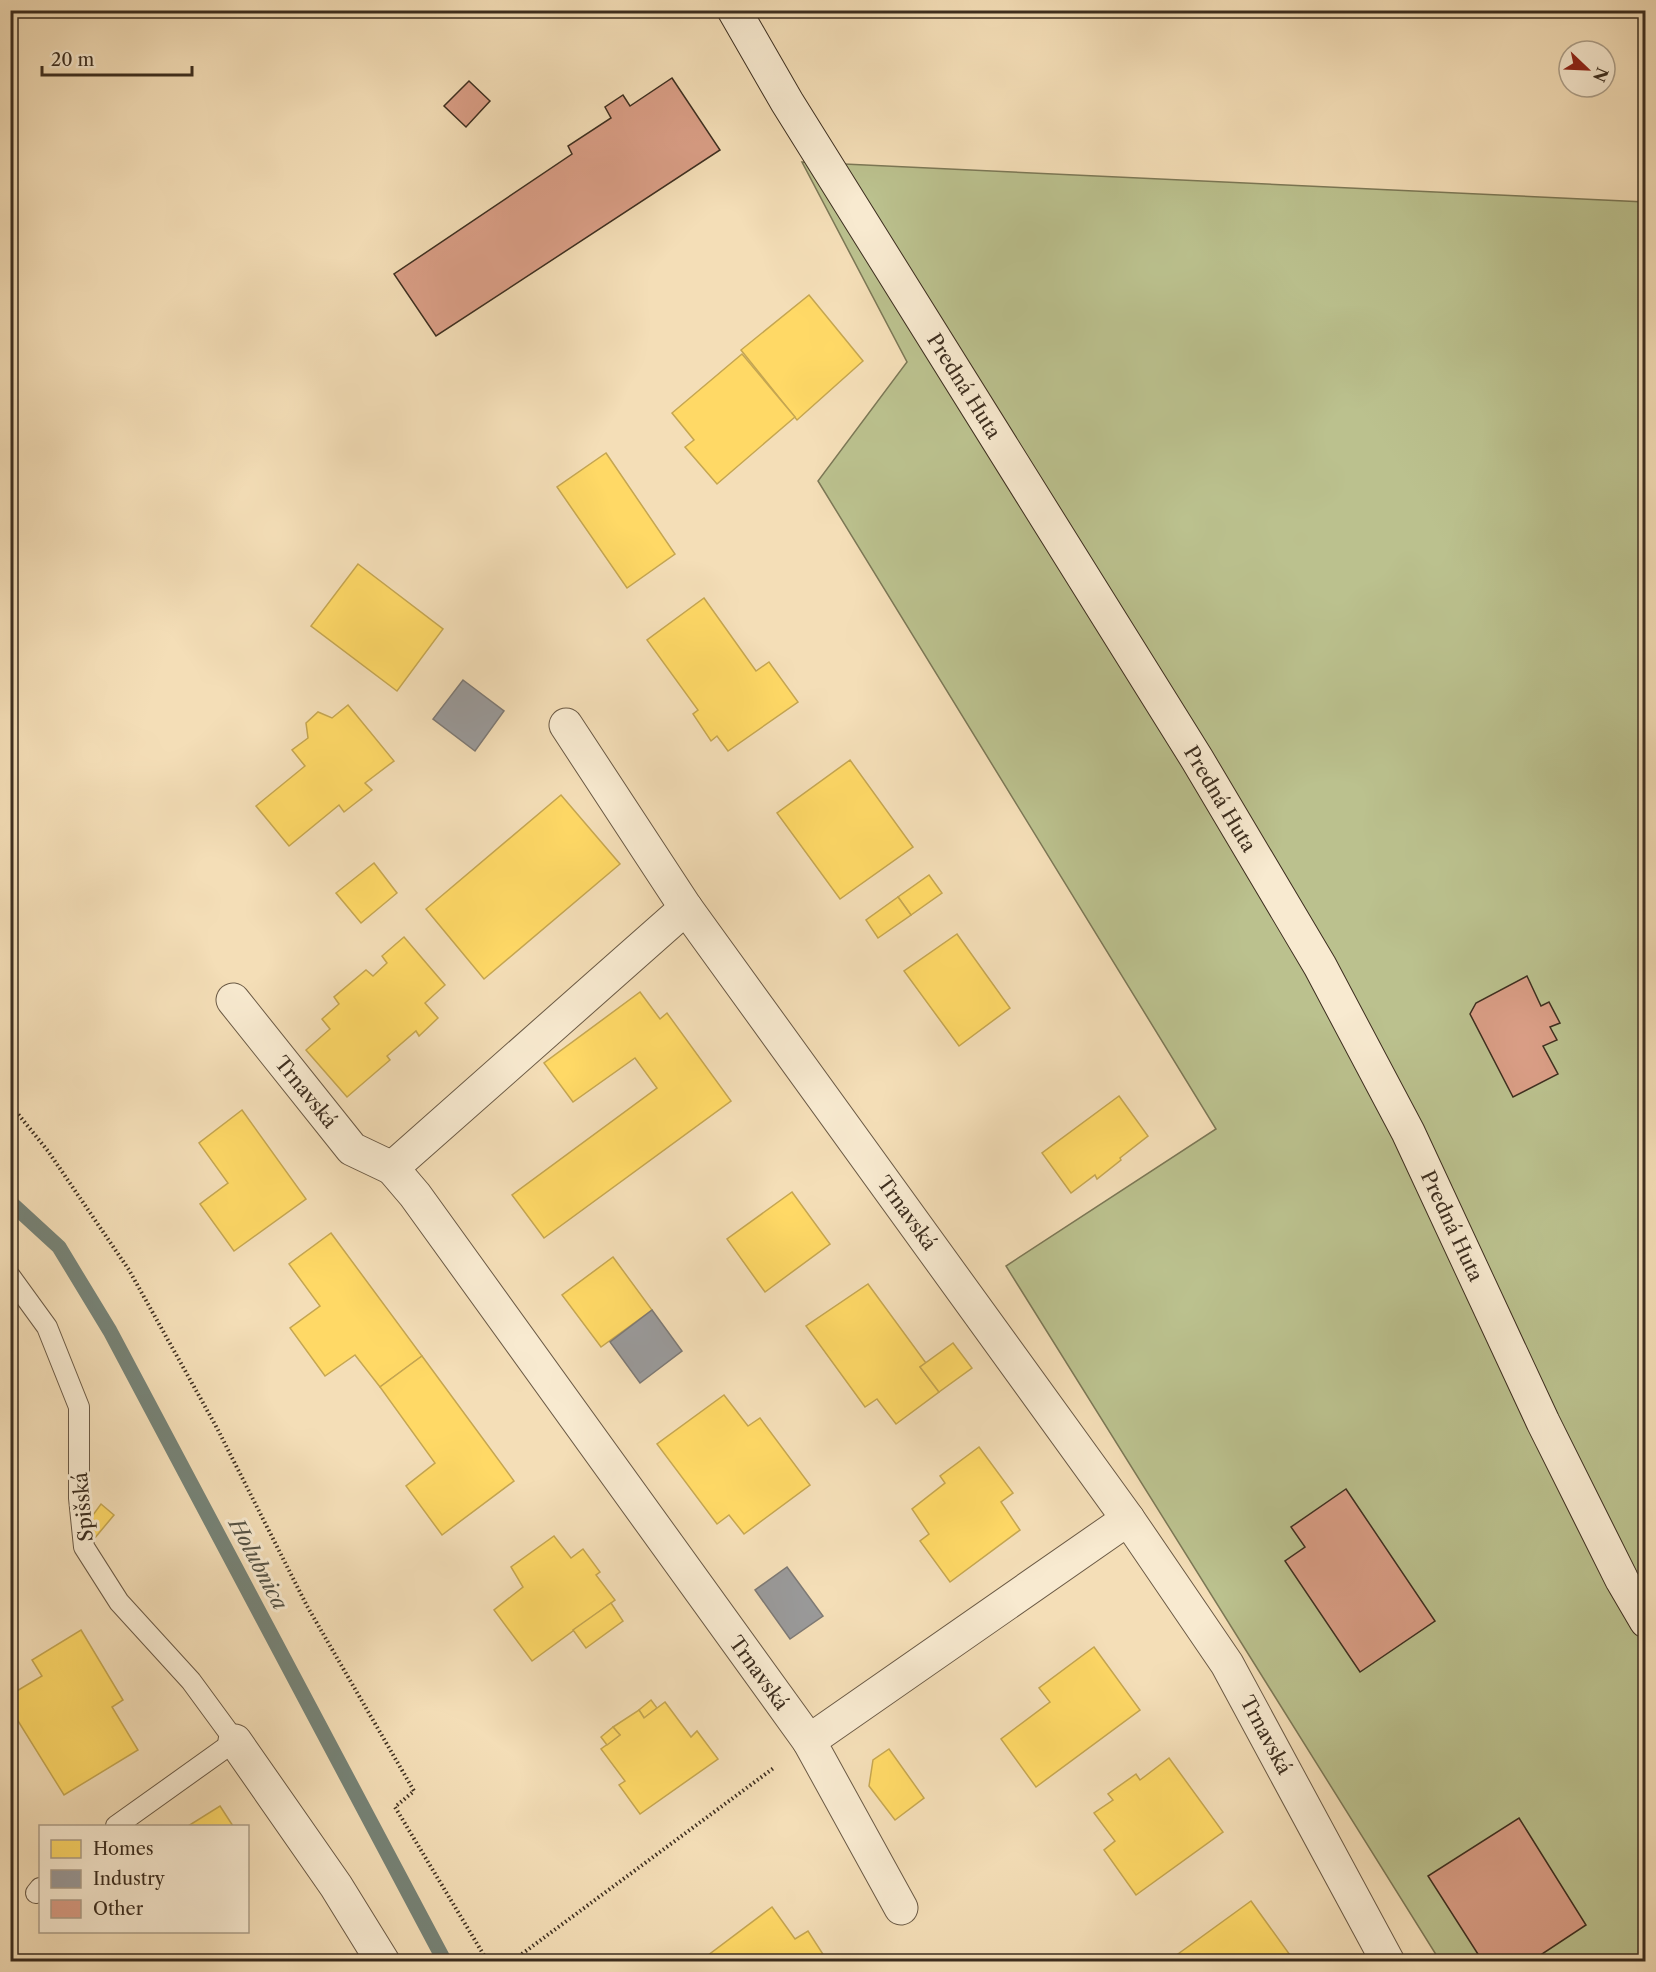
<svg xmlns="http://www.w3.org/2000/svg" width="1656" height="1972" font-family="'Libre Caslon Text',serif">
<rect width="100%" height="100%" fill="#f4deb7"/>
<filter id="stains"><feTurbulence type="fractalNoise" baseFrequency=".00333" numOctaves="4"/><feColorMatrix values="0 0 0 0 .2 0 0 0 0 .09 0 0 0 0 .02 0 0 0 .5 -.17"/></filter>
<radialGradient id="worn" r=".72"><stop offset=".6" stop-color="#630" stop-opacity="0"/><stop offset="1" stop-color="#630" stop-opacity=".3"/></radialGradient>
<polygon fill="#bbc18e" stroke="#7c7856" stroke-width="1.5" points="802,162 1645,202 1645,1961 1440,1961 1006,1266 1216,1129 818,481 907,362"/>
<g fill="#ffd966" stroke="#c5a651" stroke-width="1.5">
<polygon points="809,295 863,361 797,420 741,350"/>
<polygon points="742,354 795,417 717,484 685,447 694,440 672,413"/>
<polygon points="606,453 675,554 627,588 557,487"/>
<polygon points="358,564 443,629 397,691 311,626"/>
<polygon points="704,598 756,671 769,662 798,702 728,751 717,736 711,741 693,714 698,710 647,640"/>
<polygon points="348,705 394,761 365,783 372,790 344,812 339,805 289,846 256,806 305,766 292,750 308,738 306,723 318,712 332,718"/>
<polygon points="850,760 913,847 840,899 777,813"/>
<polygon points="561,795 620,864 484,979 426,909"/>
<polygon points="374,863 397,893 361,923 336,893"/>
<polygon points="929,875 942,893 911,915 898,897"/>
<polygon points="898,897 911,915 878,938 866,920"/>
<polygon points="957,934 1010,1008 959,1046 904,971"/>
<polygon points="404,937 445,985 425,1003 438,1018 419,1036 416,1031 387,1056 390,1060 347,1097 306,1050 330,1029 322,1019 339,1004 334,997 366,970 373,976 387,963 382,956"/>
<polygon points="640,992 660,1019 667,1013 731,1101 544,1238 512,1195 657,1088 635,1058 573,1102 544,1063"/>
<polygon points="1119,1096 1148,1136 1120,1158 1121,1160 1097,1179 1095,1175 1071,1193 1042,1153"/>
<polygon points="242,1110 306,1199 234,1251 200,1204 228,1183 199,1143"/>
<polygon points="792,1192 830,1244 765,1292 727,1239"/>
<polygon points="331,1233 422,1356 380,1387 355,1355 325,1376 290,1328 320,1306 289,1264"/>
<polygon points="613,1257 652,1310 601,1347 562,1295"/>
<polygon points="868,1284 926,1363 920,1367 939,1392 896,1424 877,1399 865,1407 806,1326"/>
<polygon points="953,1343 972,1368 939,1392 920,1367"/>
<polygon points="422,1356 514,1481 442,1535 406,1486 435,1463 380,1387"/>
<polygon points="724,1395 748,1426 760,1418 810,1485 744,1534 729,1515 717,1524 657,1444"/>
<polygon points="979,1447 1013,1493 1001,1502 1020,1530 950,1582 920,1541 929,1534 912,1509 945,1483 940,1476"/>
<polygon points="101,1504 114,1515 94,1539 82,1530"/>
<polygon points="554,1536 571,1558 583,1549 600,1572 596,1575 615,1600 532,1661 494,1610 523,1587 511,1567"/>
<polygon points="611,1603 623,1621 586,1648 573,1630"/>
<polygon points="81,1630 123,1700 112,1707 138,1750 64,1795 10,1708 10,1695 42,1676 32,1660"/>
<polygon points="1094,1647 1140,1710 1036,1787 1001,1739 1050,1702 1039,1688"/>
<polygon points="651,1700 657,1708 644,1718 639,1710"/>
<polygon points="665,1702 691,1737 697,1731 718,1759 640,1814 619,1785 625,1781 601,1749 620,1735 613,1727 639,1710 644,1718"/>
<polygon points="613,1727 620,1735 607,1745 601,1737"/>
<polygon points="889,1749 924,1798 895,1820 869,1786 873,1760"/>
<polygon points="1169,1758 1223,1832 1136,1895 1104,1850 1115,1841 1094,1813 1113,1800 1108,1794 1136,1774 1140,1780"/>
<polygon points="220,1806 233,1826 188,1826"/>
<polygon points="1251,1901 1295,1962 1167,1962"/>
<polygon points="772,1907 795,1939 808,1931 828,1962 699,1962"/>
</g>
<g fill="#999" stroke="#7d7974" stroke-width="1.5">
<polygon points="463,680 504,711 475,751 433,719"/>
<polygon points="652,1310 682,1351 640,1383 610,1342"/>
<polygon points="787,1567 823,1616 790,1639 755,1590"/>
</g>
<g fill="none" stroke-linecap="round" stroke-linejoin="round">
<polyline stroke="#768377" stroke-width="15" points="10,1202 59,1247 110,1331 445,1962"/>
</g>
<g fill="#da9e86" stroke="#3d2e1f" stroke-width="1.5">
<polygon points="672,78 720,150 436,336 394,274 572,154 568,146 611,118 605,107 623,95 630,106"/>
<polygon points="469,81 490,101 466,127 444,106"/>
<polygon points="1527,976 1541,1006 1549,1002 1560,1023 1550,1027 1557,1040 1543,1046 1558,1074 1513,1097 1470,1014 1476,1003"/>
<polygon points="1346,1489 1435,1621 1360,1672 1285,1561 1305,1547 1291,1527"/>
<polygon points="1519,1818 1586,1925 1530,1962 1483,1962 1428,1876"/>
</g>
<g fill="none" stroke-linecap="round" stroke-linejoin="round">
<g stroke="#6b5a45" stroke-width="22">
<g id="lane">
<polyline points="10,1276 47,1327 79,1407 79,1498 84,1547 119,1602 191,1681 235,1741 116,1826"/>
<polyline points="36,1893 40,1888"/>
</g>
</g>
<g stroke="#6b5a45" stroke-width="35">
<g id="street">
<polyline points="566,725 686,908"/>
<polyline points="233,1000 352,1149 392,1168"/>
<polyline points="235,1741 336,1886 383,1962"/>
<polyline points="809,1741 415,1195 392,1168 686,908 1128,1519"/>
<polyline points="901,1908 809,1741 1128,1519 1227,1664 1388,1962"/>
</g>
</g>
<g stroke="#3d2e1f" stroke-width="35">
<polyline id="secondary" points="734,10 787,102 1197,759 1320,966 1408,1132 1543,1422 1622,1580 1646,1621"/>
</g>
<g stroke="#3d2e1f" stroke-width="4" stroke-dasharray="1.5 3" stroke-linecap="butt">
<polyline points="10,1104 48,1151 129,1270 217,1428 307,1606 414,1791 395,1807 488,1962"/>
<polyline points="511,1962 775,1767"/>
</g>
<use href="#lane" stroke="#f8ead0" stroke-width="20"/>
<use href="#street" stroke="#f8ead0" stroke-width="33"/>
<use href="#secondary" stroke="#f8ead0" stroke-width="33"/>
</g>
<g text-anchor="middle" stroke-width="6" stroke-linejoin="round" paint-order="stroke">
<g font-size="20" fill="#3d2e1f" stroke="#f8ead0">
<text transform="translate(964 386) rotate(58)" y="7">Predná Huta</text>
<text transform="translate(1220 799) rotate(59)" y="7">Predná Huta</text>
<text transform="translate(306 1092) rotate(51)" y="7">Trnavská</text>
<text transform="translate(907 1213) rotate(54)" y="7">Trnavská</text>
<text transform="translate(1452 1226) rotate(65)" y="7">Predná Huta</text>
<text transform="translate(83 1507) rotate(-95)" y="7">Spišská</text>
<text transform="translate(759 1673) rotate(54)" y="7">Trnavská</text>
<text transform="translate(1266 1735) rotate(62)" y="7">Trnavská</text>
</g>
<g font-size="21" font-style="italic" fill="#555244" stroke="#f8ead0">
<text transform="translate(258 1564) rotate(62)" y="7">Holubnica</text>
</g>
</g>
<rect width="1656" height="1972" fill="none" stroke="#f4deb7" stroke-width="36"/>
<rect x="12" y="12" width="1632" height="1948" fill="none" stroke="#3d2e1f" stroke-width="3"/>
<rect x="18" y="18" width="1620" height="1936" fill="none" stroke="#3d2e1f" stroke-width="1.5"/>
<rect x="39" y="1825" width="210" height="108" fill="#f8ead0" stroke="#ad9f89" stroke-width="1.5"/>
<rect x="51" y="1840" width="30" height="18" fill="#ffd966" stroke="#ad9f89" stroke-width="1.5"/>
<text x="93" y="1855" font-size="18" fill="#3d2e1f">Homes</text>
<rect x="51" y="1870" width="30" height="18" fill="#999999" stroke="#ad9f89" stroke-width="1.5"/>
<text x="93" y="1885" font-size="18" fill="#3d2e1f">Industry</text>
<rect x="51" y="1900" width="30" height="18" fill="#da9e86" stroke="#ad9f89" stroke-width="1.5"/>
<text x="93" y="1915" font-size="18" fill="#3d2e1f">Other</text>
<g transform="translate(1587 69) rotate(113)"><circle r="28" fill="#f8ead0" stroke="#ad9f89" stroke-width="1.5"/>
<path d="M0-4.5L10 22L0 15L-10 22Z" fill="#8f2418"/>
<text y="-9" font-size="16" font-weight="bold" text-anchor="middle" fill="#3d2e1f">N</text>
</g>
<path d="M42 66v9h150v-9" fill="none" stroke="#3d2e1f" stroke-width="3"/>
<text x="51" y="66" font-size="18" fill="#3d2e1f" stroke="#f8ead0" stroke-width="4.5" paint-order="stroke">20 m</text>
<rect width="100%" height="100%" filter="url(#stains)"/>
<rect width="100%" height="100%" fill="url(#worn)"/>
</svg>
